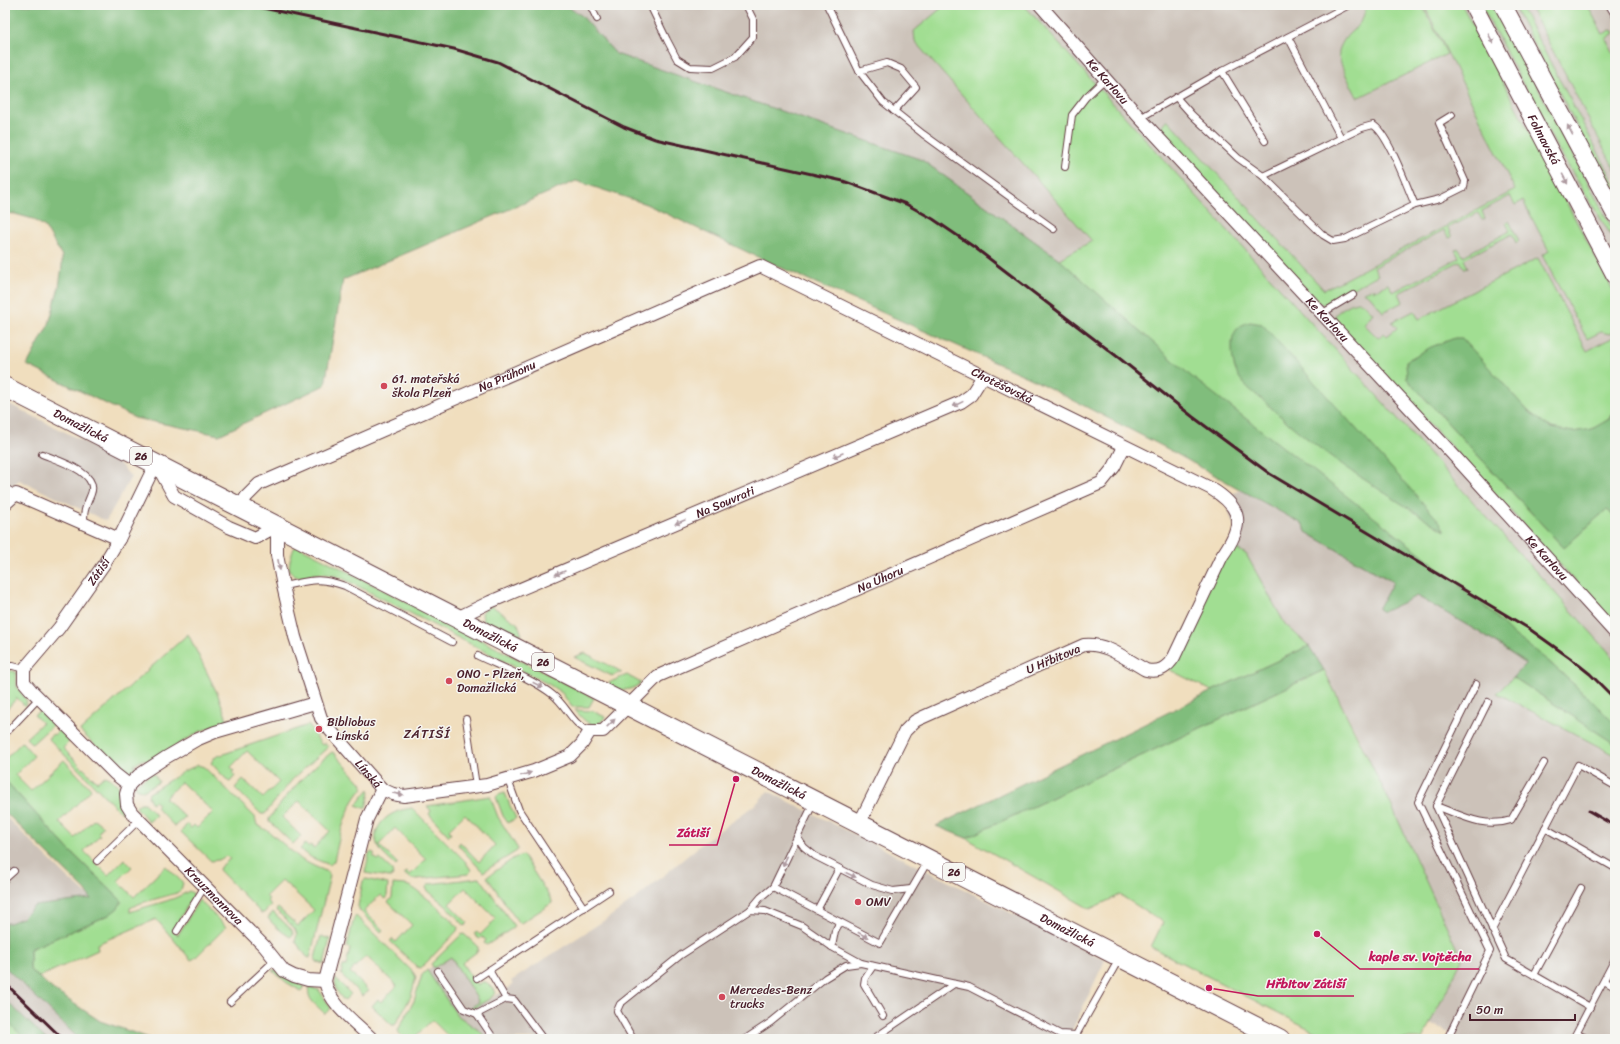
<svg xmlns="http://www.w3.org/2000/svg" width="1620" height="1044" font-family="Sriracha,sans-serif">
<rect width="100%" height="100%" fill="#f6f6f2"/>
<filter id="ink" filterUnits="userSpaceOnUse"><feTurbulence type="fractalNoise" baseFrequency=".025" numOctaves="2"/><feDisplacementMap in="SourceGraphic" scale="8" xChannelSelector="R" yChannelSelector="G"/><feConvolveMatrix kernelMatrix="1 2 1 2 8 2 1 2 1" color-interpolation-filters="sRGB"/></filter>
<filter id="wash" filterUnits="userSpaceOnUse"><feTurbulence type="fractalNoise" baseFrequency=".012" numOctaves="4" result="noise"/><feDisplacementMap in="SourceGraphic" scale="16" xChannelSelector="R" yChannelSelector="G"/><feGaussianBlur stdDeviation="0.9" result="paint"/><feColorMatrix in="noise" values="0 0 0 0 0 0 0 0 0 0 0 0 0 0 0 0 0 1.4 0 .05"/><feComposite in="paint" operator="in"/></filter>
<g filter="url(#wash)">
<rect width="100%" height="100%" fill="#f0debe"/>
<g fill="#ccc2b9">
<polygon points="564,5 945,5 915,31 915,42 1092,241 1059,259 922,160 616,54 581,15"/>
<polygon points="1024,5 1615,5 1615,1039 1460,1039 1430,1023 1462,960 1358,736 1324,670 1309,646 1285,624 1246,555 1230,545 1235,531 1224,497 1241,490 1304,525 1306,532 1394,582 1517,551"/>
<polygon points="5,402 113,456 131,477 106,521 19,480 5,492"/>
<polygon points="768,791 1105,960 1068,1039 486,1039 481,1032 457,1015 427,970 451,954 484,1003 513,985 511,981 611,916 639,896 704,842 756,804"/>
<polygon points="5,816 68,878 92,899 34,906 22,918 10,923 5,923"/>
<polygon points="5,967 79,1039 46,1039 5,999"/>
</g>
<g fill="#a1de92" stroke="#767e5e">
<polygon points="117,5 572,39 922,160 1059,259 1092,241 915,42 914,31 945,5 1024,5 1615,659 1615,724 1591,700 1547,660 1526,664 1479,632 1306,532 1304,525 994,318"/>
<path d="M1362,5H1422L1447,54L1362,96L1357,97C1352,86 1337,62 1339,51C1340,46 1345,38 1348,35C1356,27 1363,22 1365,10Z"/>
<polygon points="1424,5 1462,5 1615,294 1615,331 1609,334 1601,332 1587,339 1542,255 1549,251 1523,201 1515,205 1510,196 1482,211 1485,219 1482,220 1478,213 1448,228 1452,237 1449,238 1444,230 1374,267 1378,275 1335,298 1325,305 1319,303 1162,133 1162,125 1167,119 1324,290 1515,190"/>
<polygon points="1481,5 1494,5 1615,234 1615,242 1556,146"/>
<polygon points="1513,5 1520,5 1615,184 1615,190 1605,179"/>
<polygon points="1529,5 1593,5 1589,8 1603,34 1610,30 1613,31 1614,33 1606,39 1615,55 1615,170"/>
<polygon points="1509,221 1519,241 1516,243 1512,234 1464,259 1468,268 1465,269 1460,261 1399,293 1403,302 1383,312 1370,296 1363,292 1373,289 1374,291 1388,284 1393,292 1459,258 1455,250 1458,248 1463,256 1510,231 1506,223"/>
<path d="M1538,258L1587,351L1615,336V411C1603,431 1573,436 1552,428C1538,423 1520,403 1510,392C1492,374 1474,356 1455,338L1406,361L1407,379L1564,548L1607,509L1615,518V624L1337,323L1335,316C1338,311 1342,309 1347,306C1361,298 1363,303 1373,313L1364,324L1378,338L1384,333L1387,336L1397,328L1392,322L1414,311L1419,319Z"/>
<polygon points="1230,545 1246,554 1285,624 1309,646 1212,691 1166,668"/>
<path d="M298,546L594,698L589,707H572L562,693L550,685L342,578C333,575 324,573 314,574C309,575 304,578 299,577C283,575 291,557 294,548Z"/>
<polygon points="492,606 518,624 522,635 489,626 483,622 482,613 484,610"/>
<polygon points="188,634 218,695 227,719 231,718 230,721 201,731 147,763 144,759 134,765 136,769 131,773 123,772 80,731"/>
<polygon points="585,653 622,672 612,676 574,657"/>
<polygon points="1324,670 1387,796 1462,960 1422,1039 1329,1039 1151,947 1163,922 1120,895 1090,909 966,838"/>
<polygon points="5,671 13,671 16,672 17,687 27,701 25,706 17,698 5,711"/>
<path d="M627,675L641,683C630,692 620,691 608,686L610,682Z"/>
<polygon points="1513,677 1615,744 1615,755 1497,693"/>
<polygon points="42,710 47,712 57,721 32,744 26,738 42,723 34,715"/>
<path d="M575,710L593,711L605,717C595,733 583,720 575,710Z"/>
<path d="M61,725L70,741L63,748L97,782L105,776C123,785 122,792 124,811L121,813L49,739L48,738L53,734L54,735L58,731L57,730Z"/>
<polygon points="308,725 317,734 315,736 322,745 325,743 328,747 292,780 265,814 261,814 235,788 243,779 263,798 279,782 247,751 231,767 234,771 232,773 235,776 230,782 229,782 211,763 214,758 218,756"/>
<path d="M22,742L34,756L15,775L31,791L64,760L91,789L90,791L59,822L75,838L94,819L103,826L98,833L100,835L84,851L108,875L124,859L132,867L118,881L134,897L166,866L183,883L181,890L177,893L141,903L130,908V912C149,905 171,902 189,891L194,894L173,931L178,935L199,900L226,927L195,958L191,960L156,919L97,944L98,950L39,977L30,970V949L109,915L122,901L68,849L5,780V759Z"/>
<path d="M332,752L334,753L363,785V788C345,808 340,835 334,861L330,865L312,858L300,849L305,844L308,847L310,845L314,848L330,831L299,801L282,817L301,836L293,844L269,821V819C288,793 306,772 332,752Z"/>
<polygon points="198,765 204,767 255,817 257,825 268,831 302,860 316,867 328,872 330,876 310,958 307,957 295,941 297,935 295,929 276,910 278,908 298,926 314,910 282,880 266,896 269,899 267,901 271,905 264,913 261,913 219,870 220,867 230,859 226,856 219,860 211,861 181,832 187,824 191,828 194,825 197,828 213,812 181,782 165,798 185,817 175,826 173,825 156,807 158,804 154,801 152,803 148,797 149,793 184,771"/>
<polygon points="151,774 154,774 159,782 143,791 135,787 139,782"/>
<polygon points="369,789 370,793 366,807 364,808 356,805"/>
<polygon points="505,793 511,808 516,818 508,823 503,816 496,797 498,795"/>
<polygon points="490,796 498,817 518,849 517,851 483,872 458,845 460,842 479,862 495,845 465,814 449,830 451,833 449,836 429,814 431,811 427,806"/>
<polygon points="140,803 144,803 156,815 150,821 148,821 136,807"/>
<path d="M412,808L465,861L471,870L469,874L416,879H412L404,874L407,872L410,875L426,859L395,828L379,845L398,864L396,866C390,860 383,855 379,848C370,834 381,819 394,813C399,810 406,809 412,808Z"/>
<polygon points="372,852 375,854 373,856 378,860 380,859 392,870 393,877 389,877 365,873 369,854"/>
<polygon points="523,855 552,901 552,903 521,923 518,922 487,877 514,858"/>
<polygon points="479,878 484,883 514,926 513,928 487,945 484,943 486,940 482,937 479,939 474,934 477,932 480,935 496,919 465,888 449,904 468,923 465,926 446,906 427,890 426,887 429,884"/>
<polygon points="366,879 388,884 387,896 385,899 380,895 364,911 383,930 381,932 360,911 358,906 363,881"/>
<path d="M393,884C398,885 405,884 409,886C418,889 454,920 458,928L457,931L421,968L417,967L390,941L392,939L396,942L412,925L388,902L392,898Z"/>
<path d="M273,912L292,930L293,935L290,937C282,932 274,926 268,918Z"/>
<polygon points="356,916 413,972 416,977 411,996 395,1025 392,1025 372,1006 378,999 381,1002 397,986 366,956 350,972 369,991 362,996 341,974 343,966 346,966 350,948 347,947 354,918"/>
<polygon points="464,934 478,947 478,951 462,963 477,985 482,982 486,982 493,989 495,993 491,998 472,1009 470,1008 479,1002 451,957 434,968 431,964 461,935"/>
<polygon points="321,936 330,939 324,964 317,962 315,958"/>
<polygon points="272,970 276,970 290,980 304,986 301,991 286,982"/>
<polygon points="427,970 457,1015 481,1032 486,1039 451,1039 432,1020 416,1036 418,1039 405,1039 399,1033 398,1030 414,1001 422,975"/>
<polygon points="335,978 351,994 344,1001 336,990"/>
<path d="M309,987L319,990L331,1008L325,1014C317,1005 306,1000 309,987Z"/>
<polygon points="8,1022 25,1039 5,1039 5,1023"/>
</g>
<g fill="#80bd7c" stroke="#656e54">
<polygon points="5,5 564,5 581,15 616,54 922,160 1059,259 1192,377 1419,552 1488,609 1509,631 1547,660 1591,700 1615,724 1615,744 1513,677 1526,663 1479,632 1417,596 1383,612 1378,609 1393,582 1306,532 1304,525 1166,448 1028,377 764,260 646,204 576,181 343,280 325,385 219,435 135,418 27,365 49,324 59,287 62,266 62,256 45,227 33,219 15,214 5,213"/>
<path d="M1250,322L1262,324L1440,522L1445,531C1383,492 1318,453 1265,402C1257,395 1245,387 1239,377C1233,368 1232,356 1232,345C1232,332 1238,325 1250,322Z"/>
<polygon points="1455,338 1462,338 1529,412 1551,428 1573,432 1592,429 1611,418 1615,411 1615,518 1607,509 1564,548 1407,379 1406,361 1431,347"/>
<polygon points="1309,646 1324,670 966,838 936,826 1212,691"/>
<polygon points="5,780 68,849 122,901 118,908 109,915 30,949 30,970 55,991 100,1021 152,1039 79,1039 5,967 5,923 10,923 22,918 34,906 91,899 86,891 5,812"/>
<polygon points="5,999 46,1039 25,1039 8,1022 5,1023"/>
</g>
</g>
<g filter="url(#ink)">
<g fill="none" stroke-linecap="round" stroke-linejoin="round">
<g stroke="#633c41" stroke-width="8">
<g id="service">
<polyline points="590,5 597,19"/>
<polyline points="650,5 667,40 677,59 690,67 713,68 735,57 753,37 753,19 746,5"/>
<polyline points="827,5 859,71 883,102 923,134 1054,229"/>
<polyline points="1609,5 1615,15"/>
<polyline points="1288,37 1341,138"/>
<polyline points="859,71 887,63 901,69 916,87 894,111"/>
<polyline points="1222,71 1265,141"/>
<polyline points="1176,97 1192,115 1238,158 1263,176 1323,235 1333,241 1345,239 1415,205 1440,199 1464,187 1465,181 1439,123 1452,115"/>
<polyline points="1140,118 1222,71 1349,5"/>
<polyline points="1065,167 1072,115 1086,97 1105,79"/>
<path d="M1263,176L1362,128L1373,125C1388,133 1407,187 1415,205"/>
<polyline points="1321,314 1353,295"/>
<path d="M42,454C56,460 100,472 91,494C87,504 82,513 85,524"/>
<polyline points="5,488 16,494"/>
<path d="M283,586C310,581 318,576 345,586L452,642"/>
<path d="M478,656C501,667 533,679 553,695C567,706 573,726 590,731"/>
<polyline points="5,666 13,666 24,669"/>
<polyline points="1488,702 1436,806 1506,959 1590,1007"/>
<polyline points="466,719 476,786"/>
<polyline points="5,734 39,698"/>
<polyline points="508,780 519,810 584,908"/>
<polyline points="814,802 773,887 880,943 928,861"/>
<path d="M1436,806C1461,815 1484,829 1511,820L1544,763"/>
<polyline points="1545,828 1615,868"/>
<polyline points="797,837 804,847 815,856 872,885 893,891 911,889"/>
<polyline points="97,861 139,820"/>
<polyline points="5,879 14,871"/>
<polyline points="750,910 761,897 773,887"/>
<polyline points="817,910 839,869"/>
<polyline points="1492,930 1578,765 1615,786"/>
<polyline points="177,931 205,886"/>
<polyline points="832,947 835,931 840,922"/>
<polyline points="873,966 865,978 864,984 883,1016"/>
<polyline points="489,970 506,999"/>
<polyline points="438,971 464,1009 477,1014 506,999 514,1000 543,1039"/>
<polyline points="1534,975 1581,888"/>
<polyline points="477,978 609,891"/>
<polyline points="1604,981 1615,987"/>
<polyline points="230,1002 275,960"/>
<polyline points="477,1014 494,1039"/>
<polyline points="1577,1033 1590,1039"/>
<polyline points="633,1039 617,1011 620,1004 681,955 750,910 765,911 802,926 832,947 861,963 969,987 1060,1034 1076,1035"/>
<polyline points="745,1039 771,1022 825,978 846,965 861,963"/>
<polyline points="873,1039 954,984"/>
<polyline points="1077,1039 1076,1035 1119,959"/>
<polyline points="1447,1039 1490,951 1418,802 1476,684"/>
<polyline points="1573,1039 1615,959"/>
</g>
</g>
<g stroke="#633c41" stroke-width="14">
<g id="minor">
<path id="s1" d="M1040,5L1140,118L1458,460L1615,633"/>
<path id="s2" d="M157,465L174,496L229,527L255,538L277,526V555L283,586L295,637L321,718L330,730L382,789L393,794L404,796L487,785L534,771L570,756L582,744L590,731H603L658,676L1101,483L1114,467L1124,447"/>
<polyline points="5,504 16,494 119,539"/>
<path id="s3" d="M241,507L246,497L259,484L760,266L1210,488C1244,508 1244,525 1222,556L1174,657C1167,668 1159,673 1146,670C1127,660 1106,642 1084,645L921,718L915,721L905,731L859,824"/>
<path id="s4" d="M457,618L490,602L961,402L971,395L983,376"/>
<path id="s5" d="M315,703L215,732L196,740L165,758L139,775L129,785L126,794L127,805L132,813L264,946L284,971L294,976L308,980L325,981"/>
<path id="s6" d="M129,785L115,774L31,690L24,682V669L59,628L104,564L119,539L156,463"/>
<path d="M372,1039C356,1023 329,1004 325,981L367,819L382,789"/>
</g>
</g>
<g stroke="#633c41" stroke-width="19">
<g id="secondary">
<path id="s7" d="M1473,5L1615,275"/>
<polyline points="1503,5 1615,214"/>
</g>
</g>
<g stroke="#633c41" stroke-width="21">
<g id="primary">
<path id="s8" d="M5,387L1280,1039"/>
</g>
</g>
<use href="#service" stroke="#fff" stroke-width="6"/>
<use href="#minor" stroke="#fff" stroke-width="12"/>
<use href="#secondary" stroke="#fff" stroke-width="17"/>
<use href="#primary" stroke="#fff" stroke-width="19"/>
<g stroke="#4a1f2b" stroke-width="3">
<polyline points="249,5 454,49 498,62 624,127 655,139 843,181 906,204 933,219 974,247 1119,358 1193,417 1270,474 1528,628 1570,658 1590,674 1615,699"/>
<polyline points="1589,811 1615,826"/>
<polyline points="5,983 63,1039"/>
</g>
</g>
<defs><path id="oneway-solid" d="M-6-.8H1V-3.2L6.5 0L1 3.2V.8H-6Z"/></defs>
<g fill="#ae9aa0">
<use href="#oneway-solid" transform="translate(1491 39) rotate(62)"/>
<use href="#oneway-solid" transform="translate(1570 130) rotate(-118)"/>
<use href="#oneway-solid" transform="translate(1565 179) rotate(62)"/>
<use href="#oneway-solid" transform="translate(958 404) rotate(154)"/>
<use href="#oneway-solid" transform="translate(838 455) rotate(157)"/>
<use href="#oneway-solid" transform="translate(680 522) rotate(157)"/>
<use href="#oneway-solid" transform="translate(279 565) rotate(79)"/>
<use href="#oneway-solid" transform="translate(560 573) rotate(157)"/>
<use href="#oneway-solid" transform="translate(538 685) rotate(27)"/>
<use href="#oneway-solid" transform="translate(611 723) rotate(-44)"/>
<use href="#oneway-solid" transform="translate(526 774) rotate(-18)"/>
<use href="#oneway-solid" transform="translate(398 794) rotate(9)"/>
<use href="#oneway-solid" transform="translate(785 861) rotate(115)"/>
<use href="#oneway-solid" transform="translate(851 875) rotate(25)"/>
<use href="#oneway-solid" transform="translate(863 935) rotate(28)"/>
</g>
</g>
<g fill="#d1495b" stroke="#f6f6f2" stroke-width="1.5">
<circle cx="384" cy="386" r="4"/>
<circle cx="449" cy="681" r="4"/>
<circle cx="319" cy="729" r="4"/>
<circle cx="858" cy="902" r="4"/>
<circle cx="722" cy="997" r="4"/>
</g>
<g text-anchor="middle" stroke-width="3" stroke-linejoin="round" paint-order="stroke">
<g fill="#f6f6f2" stroke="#7e6067" stroke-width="1">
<rect x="130" y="447" width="22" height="18" rx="3"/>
<rect x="532" y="653" width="22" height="18" rx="3"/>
<rect x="943" y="863" width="22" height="18" rx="3"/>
</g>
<g font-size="11" font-weight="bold" fill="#4a1f2b">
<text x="141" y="460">26</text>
<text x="543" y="666">26</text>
<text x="954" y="876">26</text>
</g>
<g font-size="12" fill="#4a1f2b" stroke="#f6f6f2">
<text dy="4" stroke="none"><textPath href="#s1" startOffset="102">Ke Karlovu</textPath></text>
<text dy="4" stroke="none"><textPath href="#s7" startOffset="152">Folmavská</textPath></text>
<text dy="4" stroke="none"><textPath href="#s1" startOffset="426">Ke Karlovu</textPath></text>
<text dy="4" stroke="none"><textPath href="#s3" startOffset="300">Na Průhonu</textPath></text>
<text dy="4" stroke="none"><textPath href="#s3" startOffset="846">Chotěšovská</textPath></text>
<text dy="4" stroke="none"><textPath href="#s8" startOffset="85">Domažlická</textPath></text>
<text dy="4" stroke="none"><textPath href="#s4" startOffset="292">Na Souvrati</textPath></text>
<text dy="4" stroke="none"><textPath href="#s1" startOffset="750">Ke Karlovu</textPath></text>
<text dy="4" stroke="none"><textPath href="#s6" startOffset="283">Zátiší</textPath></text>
<text dy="4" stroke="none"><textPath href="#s2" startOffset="1004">Na Úhoru</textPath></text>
<text dy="4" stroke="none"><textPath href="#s8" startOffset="545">Domažlická</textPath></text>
<text transform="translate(1053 659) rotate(-23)" y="4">U Hřbitova</text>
<text dy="4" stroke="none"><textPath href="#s2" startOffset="423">Línská</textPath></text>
<text dy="4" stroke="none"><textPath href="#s8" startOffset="869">Domažlická</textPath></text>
<text dy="4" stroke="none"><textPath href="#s5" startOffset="352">Kreuzmannova</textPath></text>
<text dy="4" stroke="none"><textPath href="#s8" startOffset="1193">Domažlická</textPath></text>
</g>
<g font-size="12" fill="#4a1f2b" stroke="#f6f6f2" text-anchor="start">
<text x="392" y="383">61. mateřská<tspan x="392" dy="14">škola Plzeň</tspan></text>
<text x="457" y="678">ONO - Plzeň,<tspan x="457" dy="14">Domažlická</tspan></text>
<text x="327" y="726">Bibliobus<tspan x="327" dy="14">- Línská</tspan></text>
<text x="866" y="906">OMV</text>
<text x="730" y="994">Mercedes-Benz<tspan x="730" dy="14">trucks</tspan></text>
</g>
<g font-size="13" letter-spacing="1" fill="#4a1f2b" stroke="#f6f6f2">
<text x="427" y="738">ZÁTIŠÍ</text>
</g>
</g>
<path fill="none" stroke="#c2185b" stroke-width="1.5" d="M736 779L717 845H669M1317 934L1360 969H1479M1209 988L1258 996H1354"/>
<g fill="#c2185b" stroke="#f6f6f2" stroke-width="1.5">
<circle cx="736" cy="779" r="4"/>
<circle cx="1317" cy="934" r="4"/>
<circle cx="1209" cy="988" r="4"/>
</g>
<g font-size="13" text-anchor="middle" font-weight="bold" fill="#c2185b" stroke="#f6f6f2" stroke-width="3" stroke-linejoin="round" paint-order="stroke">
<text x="693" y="837">Zátiší</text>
<text x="1420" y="961">kaple sv. Vojtěcha</text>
<text x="1306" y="988">Hřbitov Zátiší</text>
</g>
<rect width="1620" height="1044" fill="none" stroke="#f6f6f2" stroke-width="20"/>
<path d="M1470 1014v6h105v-6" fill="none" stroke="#4a1f2b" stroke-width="2"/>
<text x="1476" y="1014" font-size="12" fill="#4a1f2b" stroke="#f6f6f2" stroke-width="3" paint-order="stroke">50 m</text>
</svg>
